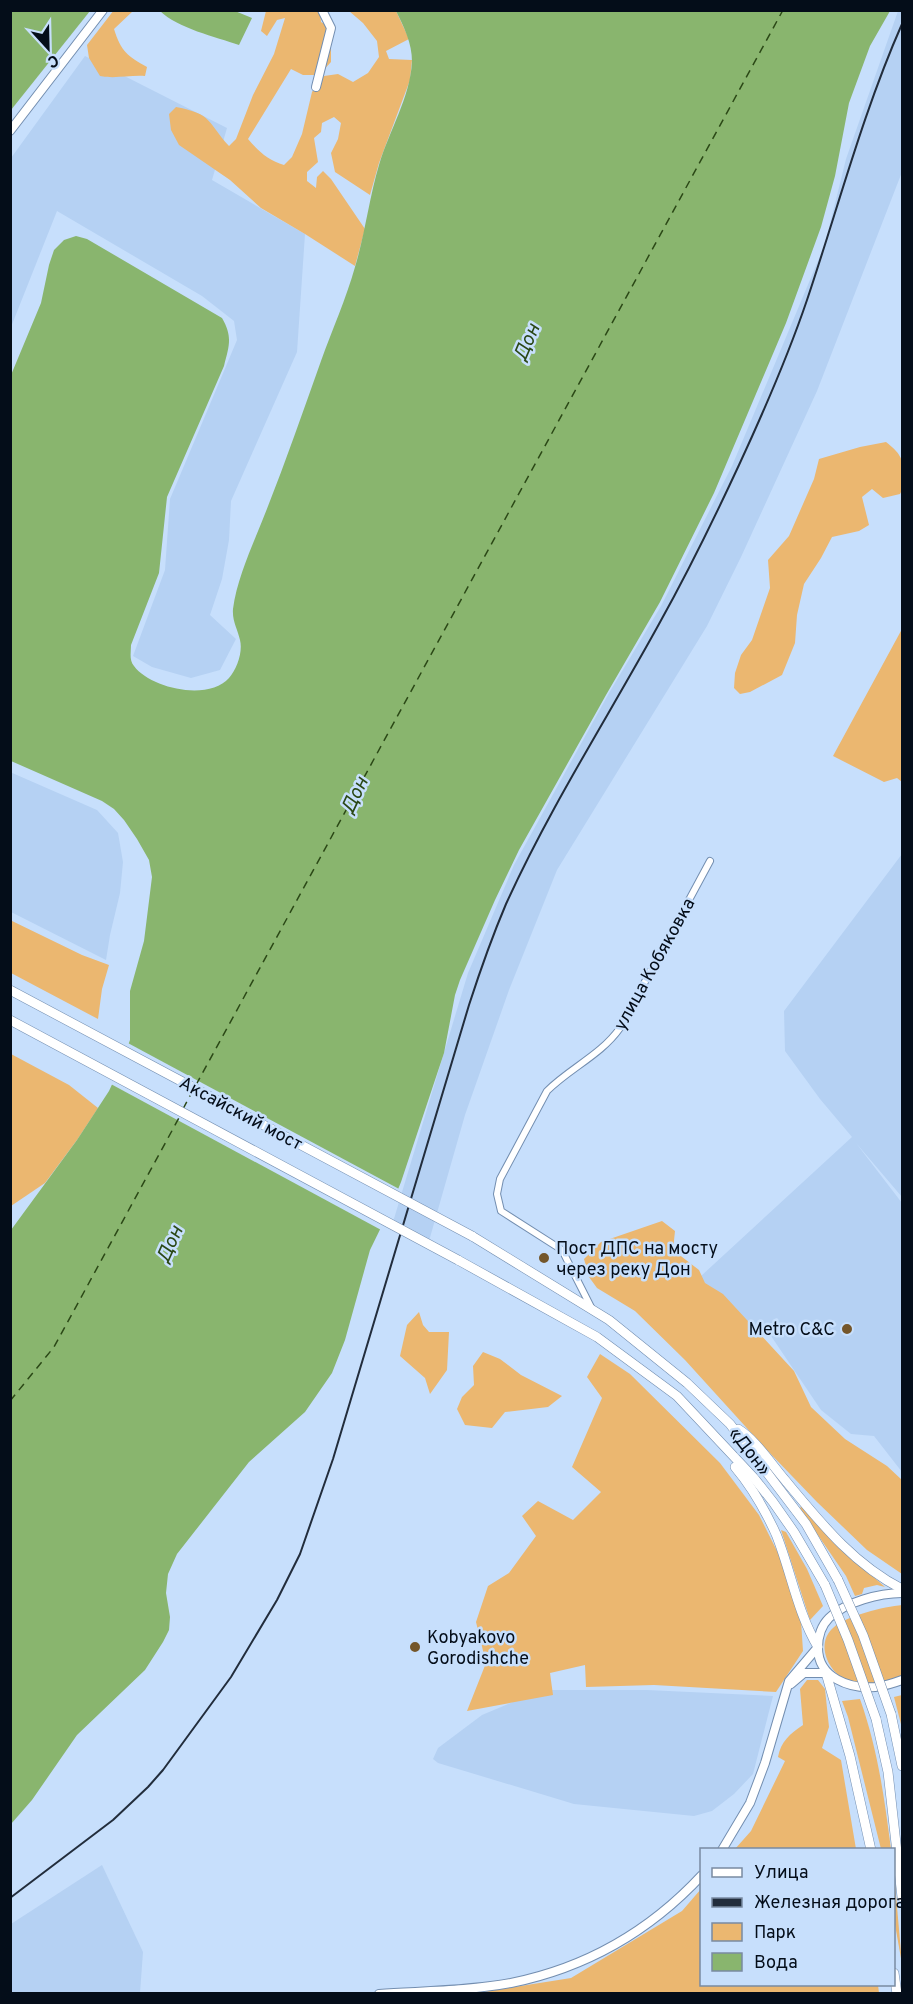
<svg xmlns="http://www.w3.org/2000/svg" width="913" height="2004" font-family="Overpass,sans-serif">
<rect width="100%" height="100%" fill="#c7dffc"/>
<g fill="#b5d1f3">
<polygon points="898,11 902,11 902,172 817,391 741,557 707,626 557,870 509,990 465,1115 429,1241 393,1222 468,973 514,865 609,693 661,606 732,466 825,244 846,159"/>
<polygon points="85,56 227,128 212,180 305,234 297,352 231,501 229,540 222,579 210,615 236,639 220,670 191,678 152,667 133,656 165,570 170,499 237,340 234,321 202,296 57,211 11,327 11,158"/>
<polygon points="10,772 97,810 118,833 123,862 120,893 110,935 106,960 11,912"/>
<polygon points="902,854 902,1197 856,1143 902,1203 902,1472 874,1436 851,1434 821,1410 769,1333 688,1288 852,1137 820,1099 785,1051 784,1011"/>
<polygon points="541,1690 647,1690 773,1696 753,1774 734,1794 712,1811 694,1816 574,1804 438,1763 433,1759 438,1748 482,1715"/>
<polygon points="102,1865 143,1952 140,1993 11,1993 11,1924"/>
</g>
<g fill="#ebb770">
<path d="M114,10L133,11L114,29C121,52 128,56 147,67L145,76C129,75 115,79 100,76L89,58L87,45Z"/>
<path d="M266,11H320L321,22L331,28V62L319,75H303L291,69L248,139C258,151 269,161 284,165L292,157L302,134L312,92L324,76L338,74L353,82L368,73L379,57L377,41L363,23L349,11H396L409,39L386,51L389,59L412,60L410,80L379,163L370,195L335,172L331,153L338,139L341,123L334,117L322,123L321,132L314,138L318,162L307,172V181L316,188L317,177L323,171L331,179L365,229L355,266L305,234L261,208L230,180L179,145L171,130L169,114L176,107C213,114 207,122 229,146L236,139L253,95L274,54L285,18L277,20L267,36L261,31Z"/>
<path d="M886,442C907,458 903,465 902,490L900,494L883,498L872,489L862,497L869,525L859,531L832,537L821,558L804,584L797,615L795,643L782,675L750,692L740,694L734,688L735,673L741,655L752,640L770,588L768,560L789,536L814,479L819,459L860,447Z"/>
<polygon points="902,629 902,782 897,778 884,782 833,756"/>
<polygon points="10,920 82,955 109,965 102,989 98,1019 11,973"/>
<polygon points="11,1054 69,1085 98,1108 77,1140 45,1183 11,1206"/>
<polygon points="662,1221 675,1231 673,1250 699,1270 705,1283 723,1294 794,1371 811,1407 845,1439 887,1466 902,1480 902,1574 867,1550 817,1502 765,1448 685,1360 635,1311 597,1288 589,1277 584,1259 601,1242"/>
<polygon points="419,1312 423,1325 429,1332 449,1332 447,1370 430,1394 425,1378 400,1356 407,1325"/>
<polygon points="483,1352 500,1359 521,1375 562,1396 548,1407 505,1412 492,1428 465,1425 457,1409 462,1397 474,1385 473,1366"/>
<polygon points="600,1354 630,1374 720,1463 759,1515 782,1561 801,1621 803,1651 776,1692 654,1685 586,1687 585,1665 550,1673 553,1695 467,1711 486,1663 476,1622 488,1586 509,1573 536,1536 522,1516 538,1501 573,1520 601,1492 572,1467 602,1398 587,1377"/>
<polygon points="801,1506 837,1545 885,1587 877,1585 864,1588 862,1594 855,1596 846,1576 800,1509"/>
<polygon points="781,1530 786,1532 807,1569 823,1606 810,1620"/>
<path d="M902,1605V1676C889,1680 871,1687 857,1685C834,1681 812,1647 833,1628C847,1615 884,1607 902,1605Z"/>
<path d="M807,1680H818L825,1689L829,1727L822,1748L841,1760L856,1849H735L751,1831L785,1761L778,1757C781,1741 790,1734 803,1725L800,1689Z"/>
<polygon points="902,1695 902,1728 894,1697"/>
<path d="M860,1699C878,1750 884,1796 891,1849H881L848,1717L842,1701Z"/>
<polygon points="894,1872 902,1964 894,1919"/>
<polygon points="701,1889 702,1984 878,1985 879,1993 470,1994 571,1978 682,1911"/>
</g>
<g fill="#89b56e">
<polygon points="11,10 90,11 11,110 10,11"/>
<path d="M160,11H235L252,18L239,45C216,37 177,28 160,11Z"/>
<path d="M396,11H890L870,46L849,103L835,176L821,227L786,323L714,493L660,602L606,695L519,850L495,900L460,980L455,995L444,1053L401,1182L390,1209L370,1250L345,1340L332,1373L305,1412L249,1462L177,1554L168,1574L166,1593L170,1617L169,1630L163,1642L145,1670L77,1735L32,1800L11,1824V1230L77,1140L109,1091L120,1067L130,1040V991L144,941L152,877L149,860L137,839L124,820L114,809L102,801L11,761V375L41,303L49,265L54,250L64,240L76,236L87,239L222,318C233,337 229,346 224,366L167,497L159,573L131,645C131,652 129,660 134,666C151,689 209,701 229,678C237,669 243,652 240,640C238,630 232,621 233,609C236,585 247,558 256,536C280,478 300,420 321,361C332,330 346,299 355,267C365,234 369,199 379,165C389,131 410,98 412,62C412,43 404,27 396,11Z"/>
</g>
<polygon fill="#c7dffc" points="126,1042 401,1190 383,1231 109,1083"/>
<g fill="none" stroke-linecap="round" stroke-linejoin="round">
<g stroke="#2b4816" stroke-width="1.5" stroke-dasharray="8 6" stroke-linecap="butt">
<polyline points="196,1085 783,10"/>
<polyline points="183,1109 192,1092"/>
<polyline points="10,1401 54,1347 180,1116"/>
</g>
<g stroke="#738eb0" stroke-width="8">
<path id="street" d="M592,1309L562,1250L501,1211L497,1194L500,1179L547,1091C570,1068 601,1055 620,1028L710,861"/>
</g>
<g stroke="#738eb0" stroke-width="10">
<g id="secondary">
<polyline points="316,87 331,28 322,10"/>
<polyline points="10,131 103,10"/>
<path d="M902,1593C880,1593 845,1602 829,1618C821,1626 818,1637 818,1648C818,1678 850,1689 875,1687C884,1686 894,1683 902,1680"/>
<polyline points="791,1684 804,1673 826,1673"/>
<polyline points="722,1850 750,1803 765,1763 789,1681 818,1647"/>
<path d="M379,1994C422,1991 468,1991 511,1983C585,1968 650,1931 702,1875"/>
</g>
</g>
<g stroke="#738eb0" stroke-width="10">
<g id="primary">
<polyline points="472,1236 609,1320 687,1383 730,1424 806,1524 838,1580"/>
<polyline points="458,1260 597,1337 677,1396 754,1478 773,1502 794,1532 825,1585"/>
<path d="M738,1429C755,1439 772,1465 785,1480C820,1522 853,1564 902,1589"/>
<path d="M735,1467C752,1487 765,1510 776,1534C791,1571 797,1612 818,1647"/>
<polyline points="826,1673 850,1756 871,1850"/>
<polyline points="891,1714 902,1766"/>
<polyline points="876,1719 888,1772 902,1897"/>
<polyline points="894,1973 897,1994"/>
</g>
</g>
<use href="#street" stroke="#fff" stroke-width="6"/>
<use href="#secondary" stroke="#fff" stroke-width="8"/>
<use href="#primary" stroke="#fff" stroke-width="9"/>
<path stroke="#222d3c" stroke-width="2" d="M10,1898L113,1820L148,1787L163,1770L231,1677L277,1600L300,1554L333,1459L469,1005C480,971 492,937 506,904C550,807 608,717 659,624C688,572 714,519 739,465C764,411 788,356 807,300C838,208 863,112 902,24"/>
<g stroke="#738eb0" stroke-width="10" stroke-linecap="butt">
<g id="primary-bridge">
<polyline points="10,990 472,1236"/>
<polyline points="10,1020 458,1260"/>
<polyline points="838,1580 863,1635 891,1714"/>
<polyline points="825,1585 848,1640 876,1719"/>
</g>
</g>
<use href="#primary-bridge" stroke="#fff" stroke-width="9"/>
</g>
<g fill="#74562a" stroke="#c7dffc" stroke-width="2">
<circle cx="544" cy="1258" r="6"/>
<circle cx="847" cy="1329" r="6"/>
<circle cx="415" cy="1647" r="6"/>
</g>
<g text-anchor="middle" stroke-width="5" stroke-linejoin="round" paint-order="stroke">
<g font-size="18" fill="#040d19" stroke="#c7dffc">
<text transform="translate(654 964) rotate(-61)" y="6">улица Кобяковка</text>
<text transform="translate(241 1113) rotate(28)" y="6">Аксайский мост</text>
<text transform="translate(750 1451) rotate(52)" y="6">«Дон»</text>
</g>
<g font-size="18" fill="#040d19" stroke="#c7dffc" text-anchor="start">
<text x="556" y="1254">Пост ДПС на мосту<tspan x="556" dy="21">через реку Дон</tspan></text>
<text x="835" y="1335" text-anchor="end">Metro C&amp;C</text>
<text x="427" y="1643">Kobyakovo<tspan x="427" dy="21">Gorodishche</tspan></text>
</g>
<g font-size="20" font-style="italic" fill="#2b4816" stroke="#c7dffc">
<text transform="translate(526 342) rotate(-67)" y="7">Дон</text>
<text transform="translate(354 795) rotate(-65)" y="7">Дон</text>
<text transform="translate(169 1244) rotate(-66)" y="7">Дон</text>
</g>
</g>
<rect width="913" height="2004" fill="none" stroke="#040d19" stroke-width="24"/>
<rect x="700" y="1848" width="195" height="138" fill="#c7dffc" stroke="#798ba1" stroke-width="1.5"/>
<rect x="712" y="1868" width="30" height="9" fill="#ffffff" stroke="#798ba1" stroke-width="1.5"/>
<text x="754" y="1878" font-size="18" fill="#040d19">Улица</text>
<rect x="712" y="1898" width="30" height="9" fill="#222d3c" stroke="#798ba1" stroke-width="1.5"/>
<text x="754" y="1908" font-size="18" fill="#040d19">Железная дорога</text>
<rect x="712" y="1923" width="30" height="18" fill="#ebb770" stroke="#798ba1" stroke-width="1.5"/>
<text x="754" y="1938" font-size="18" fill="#040d19">Парк</text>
<rect x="712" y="1953" width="30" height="18" fill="#89b56e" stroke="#798ba1" stroke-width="1.5"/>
<text x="754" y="1968" font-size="18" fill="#040d19">Вода</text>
<g transform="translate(48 48) rotate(158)" stroke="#c7dffc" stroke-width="4.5" paint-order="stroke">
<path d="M0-4.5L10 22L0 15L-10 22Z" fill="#040d19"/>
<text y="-9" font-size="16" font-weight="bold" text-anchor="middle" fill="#040d19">С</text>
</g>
</svg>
